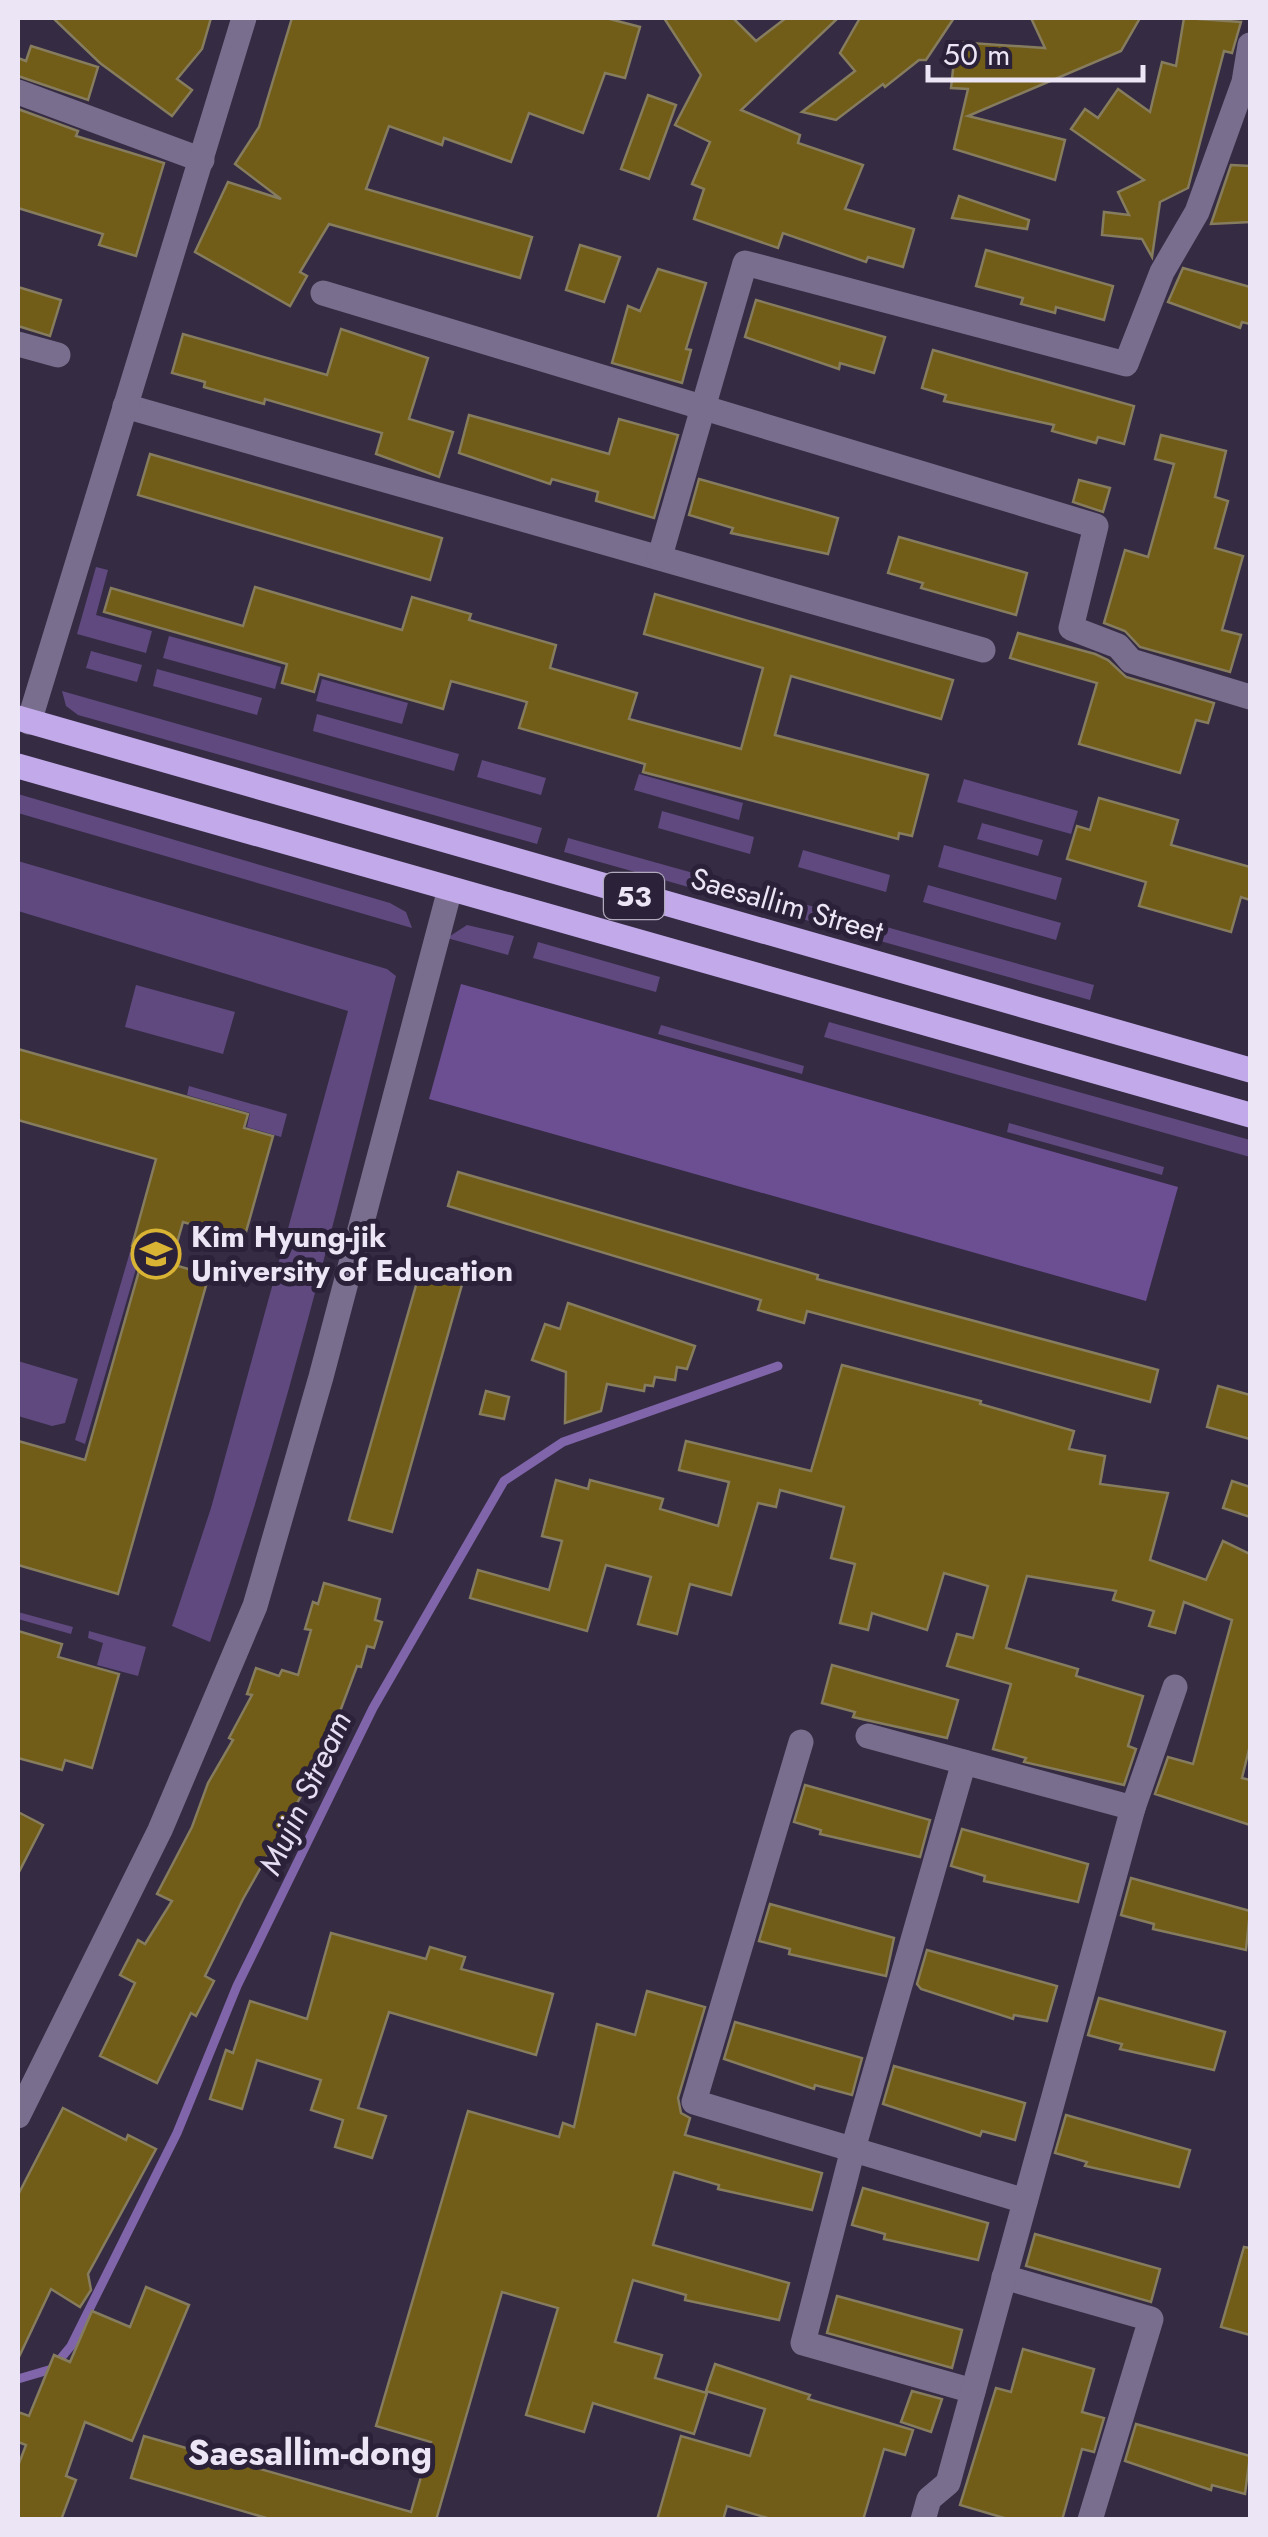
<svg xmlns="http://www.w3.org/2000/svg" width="1268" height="2537" font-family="Jost,sans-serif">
<rect width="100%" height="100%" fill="#352b43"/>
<g fill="#5f497f">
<polygon points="96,567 108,570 96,615 152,631 146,653 77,634"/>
<polygon points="169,636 281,667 275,689 163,658"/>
<polygon points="91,651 142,665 137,682 86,668"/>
<polygon points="157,669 262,698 257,715 153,686"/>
<polygon points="322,679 408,703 402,724 316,701"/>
<polygon points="62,691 542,828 537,844 78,715 66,706"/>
<polygon points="317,714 459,754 454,771 313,731"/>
<polygon points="482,760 546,778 541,795 477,777"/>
<polygon points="639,774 743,803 739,820 634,790"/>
<polygon points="964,779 1078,811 1071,834 957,802"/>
<polygon points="18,794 390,903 406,912 412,928 18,813"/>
<polygon points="662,811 754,837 750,854 658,828"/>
<polygon points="982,823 1043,840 1038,856 977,839"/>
<polygon points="568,838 1094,985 1090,1000 564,852"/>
<polygon points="944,845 1062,878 1056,900 938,867"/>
<polygon points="803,850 890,875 886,892 798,867"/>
<path d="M18,861L387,969L396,976C339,1200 286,1424 210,1642L172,1626L211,1508L348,1011L18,911Z"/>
<polygon points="928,885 1061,923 1056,940 923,902"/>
<polygon points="467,925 514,936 508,955 447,938"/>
<polygon points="538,942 660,977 656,992 533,958"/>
<polygon points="136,985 235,1012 223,1054 125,1027"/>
<polygon points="829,1022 1250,1140 1250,1157 824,1037"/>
<polygon points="661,1025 804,1066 802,1074 658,1034"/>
<polygon points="189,1086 287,1114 281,1137 247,1127 250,1113 187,1095"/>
<polygon points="1009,1123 1164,1167 1162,1175 1007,1132"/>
<polygon points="130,1252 140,1255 85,1444 75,1440"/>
<polygon points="18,1361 78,1379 65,1423 52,1426 18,1416"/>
<polygon points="18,1612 73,1627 71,1634 18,1619"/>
<polygon points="89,1631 146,1647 138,1676 97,1665 103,1643 88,1638"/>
</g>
<polygon fill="#6c4f93" points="461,984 1178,1187 1146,1301 429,1099"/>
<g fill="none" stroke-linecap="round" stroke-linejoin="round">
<polyline stroke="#8165ab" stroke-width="9" points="18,2379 52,2369 71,2346 177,2133 237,1986 373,1708 504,1481 563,1442 778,1366"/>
</g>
<g fill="#715c18" stroke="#867c5e" stroke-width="2.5">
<polygon points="53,18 211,18 202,49 177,79 192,90 172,116 100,63"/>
<polygon points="292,18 606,18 640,27 625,78 605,73 583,133 529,113 511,162 444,138 442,145 389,126 366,189 532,237 520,278 329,224 300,272 307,276 290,306 195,252 228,182 281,199 235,164 259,127"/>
<polygon points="664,18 733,18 756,41 786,18 838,18 741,110 800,135 798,143 863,165 845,209 914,229 903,267 868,257 866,262 783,233 778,248 694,219 704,189 692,184 710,142 675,125 701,75"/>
<polygon points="860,18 954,18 926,60 919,60 885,87 883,84 836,120 802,112 855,71 840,53"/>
<polygon points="1031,18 1140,18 1121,51 968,116 1065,140 1055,180 954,149 968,89 951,88 956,42 1045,48"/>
<polygon points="1184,18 1241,22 1232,53 1224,51 1188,188 1160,202 1152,257 1142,239 1102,235 1104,212 1129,215 1118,192 1144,180 1071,129 1085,109 1098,118 1118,89 1150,112 1162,62 1176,66"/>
<polygon points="31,46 98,67 88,100 18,76 18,58 26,61"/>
<polygon points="648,95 676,105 649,179 621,169"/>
<polygon points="18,109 78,131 76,136 164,163 136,256 99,245 103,234 18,208"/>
<polygon points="1231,165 1250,166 1250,222 1211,224"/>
<polygon points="959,196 1029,220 1027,229 952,218"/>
<polygon points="580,245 620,257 604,302 566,290"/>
<polygon points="986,250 1113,286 1104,320 1056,307 1055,313 1021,304 1023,298 976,286"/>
<polygon points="1183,268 1250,287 1250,324 1242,322 1240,328 1168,302"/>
<polygon points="658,269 706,283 686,349 691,350 682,383 612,363 628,306 640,311"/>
<polygon points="18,287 61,300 50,336 18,326"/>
<polygon points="756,300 885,337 874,373 840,363 839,369 745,337"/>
<polygon points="341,329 428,358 409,419 453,432 439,477 376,454 382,433 265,399 264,404 204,387 205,382 172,373 183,334 327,375"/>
<polygon points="933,350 1134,406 1124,444 1098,437 1096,443 1052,431 1054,425 944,401 946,395 922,388"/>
<polygon points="469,415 609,454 619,419 678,435 654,518 596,501 598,492 552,479 550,484 459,453"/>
<polygon points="1161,435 1226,451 1215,497 1228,501 1215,548 1243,556 1222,630 1241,635 1230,672 1140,647 1125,631 1104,623 1125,550 1148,557 1174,464 1155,459"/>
<polygon points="150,454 442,538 430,580 138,495"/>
<polygon points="699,479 838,518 828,554 731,533 733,528 689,515"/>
<polygon points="1079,480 1110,488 1103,512 1073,502"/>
<polygon points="899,537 1027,573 1016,615 921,588 923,583 888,573"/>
<polygon points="255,587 402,630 412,597 471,614 469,620 556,645 550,668 637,693 629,719 741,749 763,668 644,634 655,594 953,680 941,719 791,676 775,735 928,775 912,836 899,833 898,839 643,772 645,764 519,728 527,702 451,681 443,709 319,674 314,692 282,683 287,664 104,612 111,588 243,626"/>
<polygon points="1018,633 1095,654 1108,660 1126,677 1214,703 1208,723 1196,720 1180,773 1079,744 1097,683 1010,658"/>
<polygon points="1099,798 1178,820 1171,845 1250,867 1250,900 1241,897 1231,932 1139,906 1146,882 1067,859 1077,826 1090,830"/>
<polygon points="18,1049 248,1114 244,1128 273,1136 244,1239 183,1222 171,1264 209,1275 118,1594 18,1565 18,1441 85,1460 145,1250 132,1246 156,1159 18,1120"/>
<polygon points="458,1172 818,1275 817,1279 1158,1370 1150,1402 807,1311 804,1323 758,1310 761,1300 448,1206"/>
<polygon points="421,1268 463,1281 392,1532 349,1520"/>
<polygon points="568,1303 695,1346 687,1369 677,1367 675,1380 655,1377 653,1386 645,1385 644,1391 607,1384 601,1411 565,1423 566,1372 532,1360 545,1324 560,1329"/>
<polygon points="842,1365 981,1401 980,1404 1074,1431 1069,1449 1105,1456 1100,1484 1168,1493 1150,1560 1206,1580 1223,1541 1250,1554 1250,1745 1242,1778 1250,1780 1250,1825 1155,1794 1168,1757 1193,1764 1232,1620 1184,1602 1175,1633 1149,1626 1154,1611 1113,1600 1116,1591 1027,1576 1006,1648 1078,1669 1076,1676 1143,1696 1128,1746 1136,1749 1124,1785 1024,1762 1026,1758 993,1749 1011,1684 947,1666 957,1634 973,1638 988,1586 944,1573 927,1630 872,1613 868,1630 840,1623 855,1564 831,1558 844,1507 780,1490 776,1507 758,1503 731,1595 690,1584 677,1634 638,1624 651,1577 606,1565 587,1631 470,1598 478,1570 549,1590 562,1541 542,1536 556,1480 588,1489 590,1480 663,1499 660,1509 718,1526 729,1482 679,1470 686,1441 811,1471"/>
<polygon points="1218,1386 1250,1395 1250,1439 1207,1427"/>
<polygon points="486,1391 509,1397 504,1419 480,1414"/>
<polygon points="1232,1481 1250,1487 1250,1517 1223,1508"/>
<polygon points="324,1583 380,1599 375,1620 382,1622 374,1648 367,1646 361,1667 357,1666 323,1757 243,1899 205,1976 214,1981 196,2016 191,2013 157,2083 100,2056 135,1983 120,1975 138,1940 145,1944 172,1901 157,1894 192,1827 208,1783 233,1740 229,1738 252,1695 247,1694 256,1668 279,1676 282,1670 298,1675 311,1630 305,1629 313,1602 318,1604"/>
<polygon points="18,1631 62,1644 58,1657 119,1674 92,1768 65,1760 62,1770 18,1758"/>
<polygon points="832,1665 958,1700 947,1738 853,1717 855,1712 822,1703"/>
<polygon points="805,1785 930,1820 920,1857 820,1834 821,1830 794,1822"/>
<polygon points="18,1812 43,1825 18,1874"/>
<polygon points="962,1829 1088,1864 1078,1902 984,1881 985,1876 951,1866"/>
<polygon points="1131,1878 1250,1911 1246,1950 1153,1929 1154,1924 1121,1915"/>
<polygon points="770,1904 894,1938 886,1976 789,1954 790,1949 759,1941"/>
<polygon points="331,1933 426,1959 430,1947 465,1957 461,1969 553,1994 536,2055 389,2012 358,2108 386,2116 372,2158 335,2147 343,2120 311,2110 321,2080 257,2060 242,2109 210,2099 226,2050 233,2053 250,2001 307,2019"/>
<polygon points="927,1950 1057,1986 1047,2021 1014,2015 1013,2019 921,1989 917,1984"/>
<polygon points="647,1991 705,2007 678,2098 681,2113 690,2118 685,2135 822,2173 812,2210 718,2189 719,2185 674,2172 653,2245 789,2283 779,2320 685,2300 686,2295 633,2280 615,2342 662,2355 655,2378 707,2393 694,2434 593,2403 584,2432 526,2415 558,2308 502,2292 436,2520 273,2520 131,2478 144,2436 411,2512 431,2442 376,2426 468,2111 559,2137 563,2123 574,2127 597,2024 635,2035"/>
<polygon points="1099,1998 1225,2032 1214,2070 1120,2049 1122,2044 1088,2035"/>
<polygon points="735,2022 862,2058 852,2095 815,2085 814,2089 724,2059"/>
<polygon points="894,2066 1025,2103 1015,2140 982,2131 980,2136 883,2104"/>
<polygon points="63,2108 126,2140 128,2135 156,2149 88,2274 91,2290 80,2307 51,2289 18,2359 18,2195"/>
<polygon points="1066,2115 1190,2150 1179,2187 1085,2166 1087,2162 1055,2153"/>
<polygon points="863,2188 988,2223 978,2260 884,2239 885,2234 852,2225"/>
<polygon points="1035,2234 1160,2269 1151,2302 1026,2266"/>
<polygon points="1244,2247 1250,2248 1250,2335 1221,2327"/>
<polygon points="146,2287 189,2305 132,2441 85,2422 66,2476 76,2480 61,2520 18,2520 18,2466 26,2445 18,2442 18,2412 29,2416 54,2355 70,2362 92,2311 130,2327"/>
<polygon points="837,2296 962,2330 952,2368 827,2333"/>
<polygon points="1023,2349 1094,2369 1082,2412 1104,2418 1094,2452 1082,2449 1062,2520 1011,2520 960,2505 996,2388 1011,2392"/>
<polygon points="715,2364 810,2395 808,2399 913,2430 905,2455 884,2449 863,2520 774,2520 727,2506 723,2520 657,2520 681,2436 750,2456 765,2409 706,2391"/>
<polygon points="912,2391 942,2399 931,2432 901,2422"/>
<polygon points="1136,2424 1250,2456 1245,2494 1212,2485 1211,2490 1125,2461"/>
</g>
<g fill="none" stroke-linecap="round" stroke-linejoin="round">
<g stroke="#796e8d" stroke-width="25">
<polyline points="18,92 202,160"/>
<polyline points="323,293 1096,526 1071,628 1118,646 1131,661 1250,697"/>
<polyline points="18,344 58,355"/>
<polyline points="125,406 983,650"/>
<polyline points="660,556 745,263 1126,364 1162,272 1197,212 1244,82 1250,45"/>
<polyline points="29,722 244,18"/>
<polyline points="868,1736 1133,1808"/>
<polyline points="801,1742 694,2102 1025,2201"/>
<polyline points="964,1762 853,2149 803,2343 973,2391"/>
<polyline points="18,2116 160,1830 255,1606 321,1377 450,889"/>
<polyline points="1004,2277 1151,2319 1090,2520"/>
<polyline points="923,2520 929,2499 948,2483 1133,1808 1175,1687"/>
</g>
<g stroke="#c2a9e9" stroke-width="25">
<polyline points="18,718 1250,1070"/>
<polyline points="18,766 1250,1115"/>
</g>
</g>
<defs>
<g id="university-ring" transform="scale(2.5)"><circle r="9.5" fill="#2b2139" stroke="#d9b334" stroke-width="1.5"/><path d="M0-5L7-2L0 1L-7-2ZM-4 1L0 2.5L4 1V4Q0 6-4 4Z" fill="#d9b334"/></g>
</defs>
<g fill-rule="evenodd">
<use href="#university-ring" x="156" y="1254"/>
</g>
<g text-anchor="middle" stroke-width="10" stroke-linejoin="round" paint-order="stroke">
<rect fill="#2b2139" stroke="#b1aabd" stroke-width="2.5" x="604" y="873" width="60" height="46" rx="8"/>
<g font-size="28" font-weight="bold" fill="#ebe5f5">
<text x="634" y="906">53</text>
</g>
<g font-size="30" fill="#ebe5f5" stroke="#2b2139">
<text transform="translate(787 905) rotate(16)" y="10">Saesallim Street</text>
</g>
<g font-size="30" font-weight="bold" fill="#ebe5f5" stroke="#2b2139" text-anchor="start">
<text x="191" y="1247">Kim Hyung-jik<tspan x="191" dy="34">University of Education</tspan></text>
</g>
<g font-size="32" font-style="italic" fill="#e6dff3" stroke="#2b2139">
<text transform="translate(305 1793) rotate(-65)" y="11">Mujin Stream</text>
</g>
<g font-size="35" font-weight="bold" fill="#ebe5f5" stroke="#2b2139">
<text x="310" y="2465">Saesallim-dong</text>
</g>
</g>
<rect width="1268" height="2537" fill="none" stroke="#ebe5f5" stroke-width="40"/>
<path d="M928 65v15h215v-15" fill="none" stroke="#ebe5f5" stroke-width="5"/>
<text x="943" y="65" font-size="30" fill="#ebe5f5" stroke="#2b2139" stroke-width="8" paint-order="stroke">50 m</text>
</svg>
